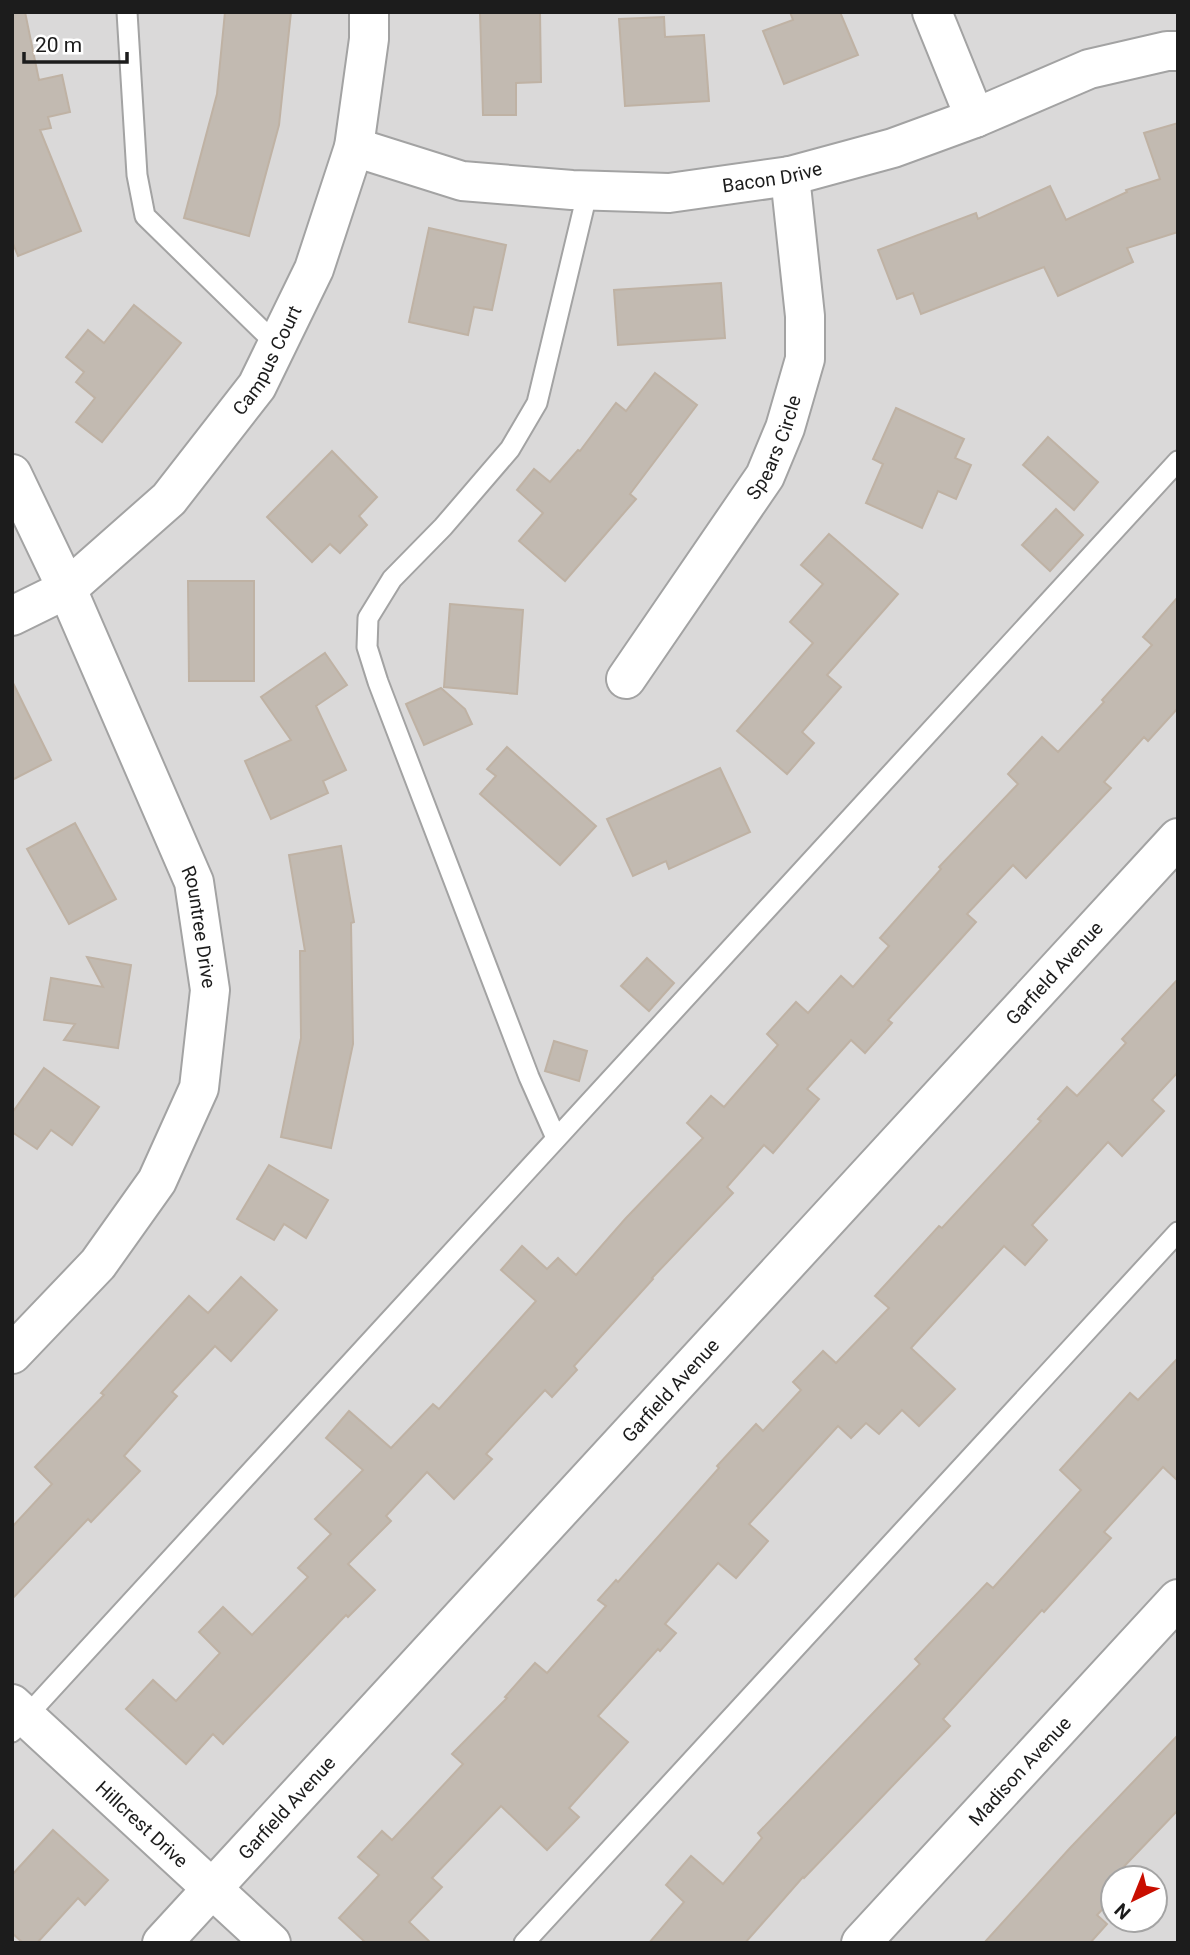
<svg xmlns="http://www.w3.org/2000/svg" width="1190" height="1955" font-family="Roboto,sans-serif">
<rect width="100%" height="100%" fill="#eeebe2"/>
<path fill="#dad9d9" fill-rule="evenodd" d="M12,12H1178V1943H12ZM1113,1878H1155V1920H1113Z"/>
<g fill="#c2bab1" stroke="#bfb2a4" stroke-width="2">
<polygon points="12,12 25,12 39,80 62,75 70,112 48,117 51,128 40,130 81,231 18,256 12,241"/>
<polygon points="225,12 291,12 279,125 249,236 184,218 217,94"/>
<polygon points="480,12 540,12 541,82 516,83 516,115 483,115"/>
<polygon points="790,12 840,12 858,55 784,84 763,31 793,20"/>
<polygon points="664,17 665,37 704,35 709,101 625,106 619,19"/>
<polygon points="1178,123 1178,232 1127,248 1133,262 1058,296 1044,267 921,314 913,293 897,299 878,250 976,213 978,219 1050,186 1066,220 1127,192 1126,190 1160,179 1144,133"/>
<polygon points="429,228 506,245 492,310 474,307 468,335 409,322"/>
<polygon points="721,283 725,338 618,345 614,290"/>
<polygon points="134,305 181,343 102,442 76,422 95,398 76,382 84,372 66,357 88,330 104,343"/>
<polygon points="655,373 697,405 630,494 636,499 565,581 519,541 543,513 517,490 534,469 550,482 578,450 580,451 616,403 626,411"/>
<polygon points="896,408 964,439 955,458 971,465 956,499 938,491 922,528 866,503 883,464 873,459"/>
<polygon points="1048,437 1098,482 1074,510 1023,465"/>
<polygon points="332,451 377,497 359,516 367,525 340,553 330,544 312,562 267,517"/>
<polygon points="1056,509 1083,535 1050,571 1022,545"/>
<polygon points="829,534 898,594 827,675 841,687 802,732 814,743 787,774 737,731 813,643 790,622 823,584 801,565"/>
<polygon points="188,581 254,581 254,681 189,681"/>
<polygon points="1178,597 1178,708 1148,741 1144,737 1104,782 1111,788 1026,878 1013,865 967,914 976,922 888,1020 892,1023 865,1053 851,1040 807,1089 819,1099 773,1153 764,1145 727,1187 733,1193 652,1278 653,1279 574,1366 577,1370 552,1397 545,1390 486,1454 492,1459 454,1499 427,1472 386,1516 391,1521 348,1564 375,1590 348,1617 346,1615 223,1744 213,1734 186,1764 126,1709 153,1680 176,1701 220,1653 199,1632 223,1607 252,1635 308,1577 298,1568 331,1534 315,1519 363,1470 326,1438 349,1411 391,1448 433,1404 439,1409 536,1301 501,1270 522,1246 547,1269 558,1258 576,1275 626,1218 703,1138 687,1123 711,1096 724,1107 778,1045 767,1034 796,1002 808,1013 841,976 853,987 889,946 880,938 941,869 939,867 1018,784 1008,774 1042,737 1058,752 1104,702 1102,700 1152,645 1143,637"/>
<polygon points="450,604 523,610 517,694 444,687"/>
<polygon points="325,653 347,685 316,706 346,770 323,781 328,793 271,819 245,761 291,740 261,697"/>
<polygon points="12,681 51,760 12,780"/>
<polygon points="441,688 465,709 472,724 424,745 406,704"/>
<polygon points="507,747 596,826 560,865 480,794 496,776 487,769"/>
<polygon points="720,768 750,832 669,869 666,861 633,876 607,819"/>
<polygon points="75,823 116,899 69,924 27,849"/>
<polygon points="341,846 354,922 351,923 353,1044 331,1148 281,1137 301,1038 300,951 305,951 289,855"/>
<polygon points="87,957 131,965 118,1048 64,1040 75,1024 44,1020 51,978 103,987"/>
<polygon points="647,958 674,983 649,1011 621,986"/>
<polygon points="1178,979 1178,1072 1152,1100 1164,1111 1122,1156 1108,1142 1032,1225 1047,1240 1025,1265 1004,1246 911,1348 955,1389 919,1426 902,1410 879,1434 866,1423 851,1438 838,1426 749,1524 768,1541 736,1578 718,1563 665,1624 676,1633 660,1651 658,1649 598,1716 628,1742 569,1808 579,1817 547,1850 501,1806 432,1878 442,1887 409,1922 431,1943 366,1943 339,1918 379,1875 358,1857 382,1831 392,1840 463,1764 452,1754 507,1698 505,1697 535,1663 547,1673 606,1606 598,1600 616,1580 618,1582 719,1468 717,1466 756,1424 763,1431 801,1390 793,1382 823,1351 836,1363 889,1308 875,1296 939,1226 942,1228 1041,1121 1038,1119 1067,1087 1077,1096 1126,1043 1122,1039"/>
<polygon points="554,1041 587,1051 579,1081 545,1071"/>
<polygon points="44,1068 99,1107 72,1145 51,1130 37,1149 12,1132 12,1113"/>
<polygon points="269,1165 328,1200 306,1238 284,1224 274,1240 237,1219"/>
<polygon points="241,1277 277,1310 231,1361 215,1346 172,1392 177,1396 124,1456 140,1471 91,1522 88,1519 12,1599 12,1527 52,1484 35,1467 104,1395 101,1393 189,1296 208,1313"/>
<polygon points="1178,1358 1178,1481 1163,1467 1104,1532 1111,1538 1044,1612 1042,1610 943,1719 950,1726 804,1878 803,1877 745,1943 649,1943 684,1902 666,1885 691,1856 723,1884 762,1838 758,1833 920,1664 915,1659 987,1583 993,1588 1081,1490 1060,1470 1130,1393 1138,1400"/>
<polygon points="1178,1735 1178,1810 1113,1878 1113,1898 1097,1915 1107,1924 1090,1943 984,1943 1070,1848"/>
<polygon points="53,1830 108,1880 85,1905 78,1898 37,1943 23,1943 12,1933 12,1875"/>
</g>
<g fill="none" stroke-linecap="round" stroke-linejoin="round">
<g stroke="#a3a3a3" stroke-width="23">
<g id="lane">
<polyline points="127,12 137,175 145,216 277,345"/>
<polyline points="556,1138 529,1077 378,682 367,647 368,618 392,579 443,527 510,449 537,403 588,190"/>
<polyline points="12,1732 1178,461"/>
<polyline points="524,1943 1178,1232"/>
</g>
</g>
<g stroke="#a3a3a3" stroke-width="42">
<g id="street">
<polyline points="932,12 975,118"/>
<path id="s1" d="M354,147L462,181L572,190L669,193L790,176L893,148L975,118L1089,69L1167,51H1178"/>
<path id="s2" d="M12,474L67,589L194,882L210,990L199,1088L157,1181L98,1264L12,1354"/>
<path id="s3" d="M12,616L67,589L169,499L257,386L314,269L354,147L369,39V12"/>
<path id="s4" d="M626,679L765,476L785,428L805,359V316L790,176"/>
<path id="s5" d="M12,1704L271,1943"/>
<path id="s6" d="M162,1943L1178,838"/>
<path id="s7" d="M861,1943L1178,1599"/>
</g>
</g>
<use href="#lane" stroke="#fff" stroke-width="19"/>
<use href="#street" stroke="#fff" stroke-width="38"/>
</g>
<g text-anchor="middle" stroke-width="5" stroke-linejoin="round" paint-order="stroke">
<g font-size="19" fill="#1c1c1c" stroke="#fff">
<text dy="7" stroke="none"><textPath href="#s1" startOffset="425">Bacon Drive</textPath></text>
<text dy="7" stroke="none"><textPath href="#s3" startOffset="368">Campus Court</textPath></text>
<text dy="7" stroke="none"><textPath href="#s4" startOffset="276">Spears Circle</textPath></text>
<text dy="7" stroke="none"><textPath href="#s2" startOffset="492">Rountree Drive</textPath></text>
<text dy="7" stroke="none"><textPath href="#s6" startOffset="1318">Garfield Avenue</textPath></text>
<text dy="7" stroke="none"><textPath href="#s6" startOffset="751">Garfield Avenue</textPath></text>
<text dy="7" stroke="none"><textPath href="#s7" startOffset="234">Madison Avenue</textPath></text>
<text dy="7" stroke="none"><textPath href="#s6" startOffset="184">Garfield Avenue</textPath></text>
<text dy="7" stroke="none"><textPath href="#s5" startOffset="177">Hillcrest Drive</textPath></text>
</g>
</g>
<rect width="1190" height="1955" fill="none" stroke="#1c1c1c" stroke-width="28"/>
<g transform="translate(1134 1899) rotate(223)"><circle r="33" fill="#ffffff" stroke="#a4a4a4" stroke-width="2"/>
<path d="M0-5L12 26L0 18L-12 26Z" fill="#c90e00"/>
<text y="-10" font-size="19" font-weight="bold" text-anchor="middle" fill="#1c1c1c">N</text>
</g>
<path d="M24 52v10h103v-10" fill="none" stroke="#1c1c1c" stroke-width="3.5"/>
<text x="35" y="52" font-size="21" fill="#1c1c1c" stroke="#ffffff" stroke-width="5" paint-order="stroke">20 m</text>
</svg>
